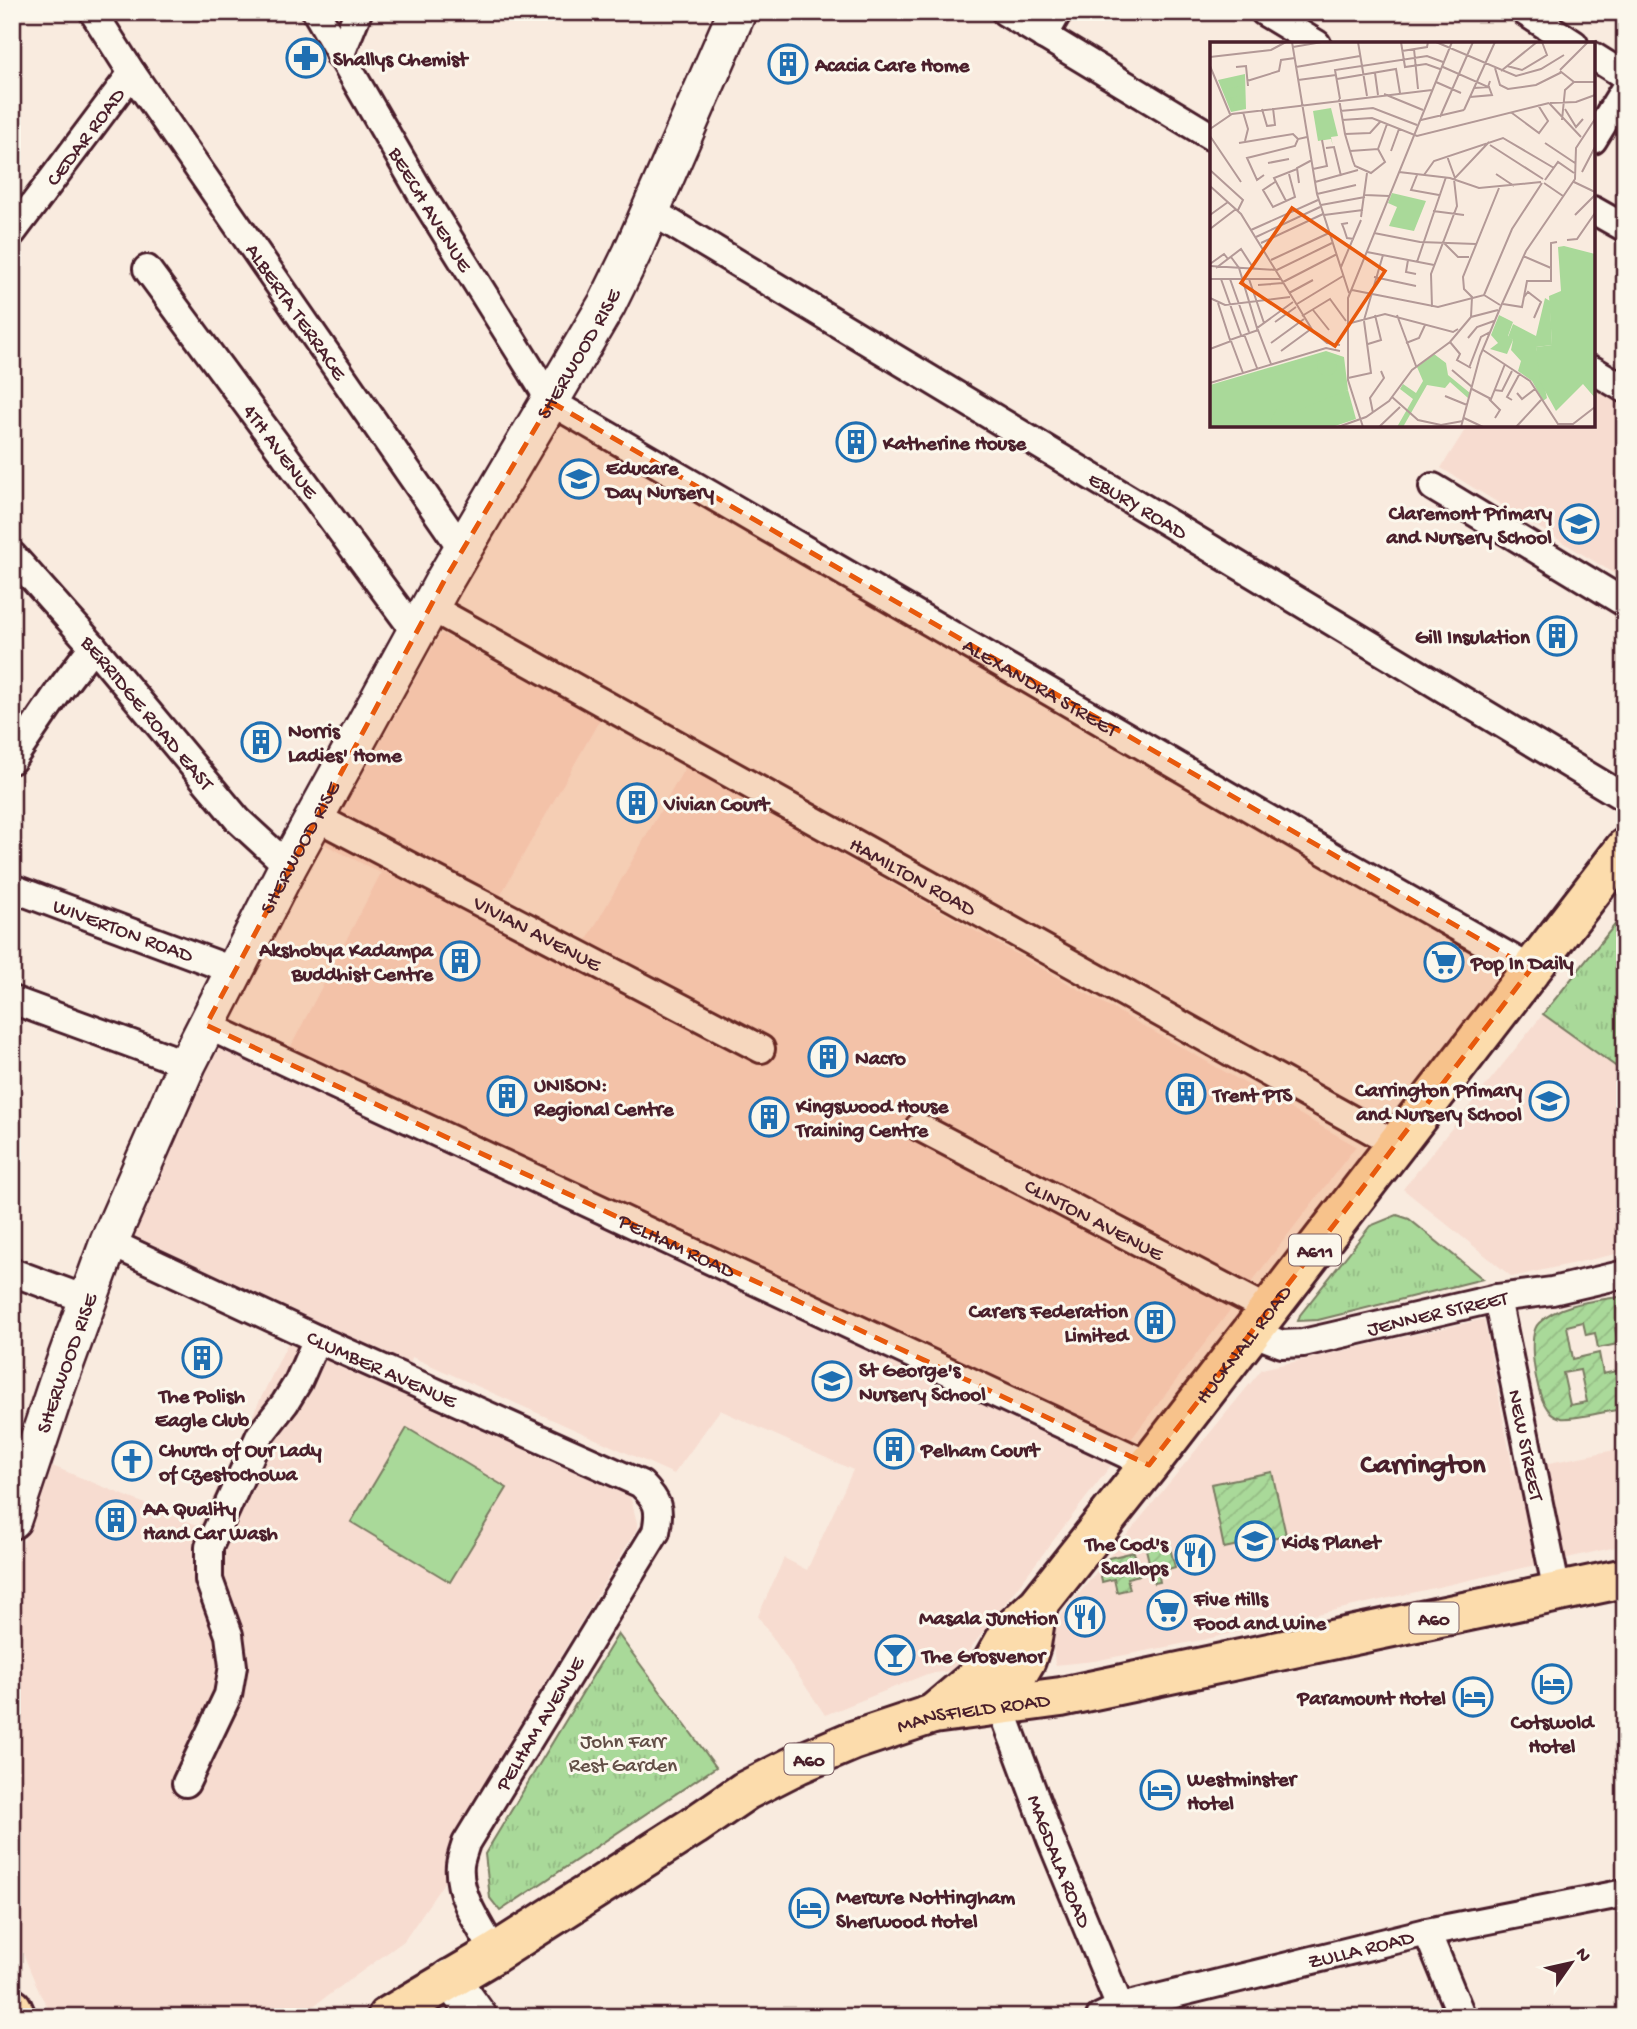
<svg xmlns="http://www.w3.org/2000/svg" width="1637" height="2029" font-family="'Gochi Hand',sans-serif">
<defs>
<pattern id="grass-tufts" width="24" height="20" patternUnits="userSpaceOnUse" patternTransform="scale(1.75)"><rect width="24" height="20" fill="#a9d999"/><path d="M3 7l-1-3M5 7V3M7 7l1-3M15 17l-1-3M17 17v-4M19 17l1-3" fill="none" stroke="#93ba84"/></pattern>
<pattern id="garden-furrows" width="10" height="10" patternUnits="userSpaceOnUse" patternTransform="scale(1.75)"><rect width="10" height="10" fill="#a9d999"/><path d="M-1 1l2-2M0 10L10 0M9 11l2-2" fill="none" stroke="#93ba84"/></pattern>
</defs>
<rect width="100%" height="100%" fill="#f9ebdf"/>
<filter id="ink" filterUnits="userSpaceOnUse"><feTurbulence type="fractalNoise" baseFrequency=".0143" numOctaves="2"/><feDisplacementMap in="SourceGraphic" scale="14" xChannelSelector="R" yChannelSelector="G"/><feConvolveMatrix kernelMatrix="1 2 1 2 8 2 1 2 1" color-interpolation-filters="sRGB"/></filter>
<g filter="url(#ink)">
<g fill="#f7dcd0">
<polygon points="1593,387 1625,406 1625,580 1441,468 1468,425 1593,425"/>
<polygon points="441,633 600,719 500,896 587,940 687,764 801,829 841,855 1356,1146 967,1653 951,1671 927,1674 825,1715 758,1616 784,1558 807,1570 853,1470 720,1410 674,1474 412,1357 404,1391 630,1495 638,1527 461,1822 449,1854 447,1878 404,1941 298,2017 54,2017 40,1994 12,1927 12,1576 50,1465 199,1526 290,1338 120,1262 175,1124 227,1024 288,1052 381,873 324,844"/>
<polygon points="1625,912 1625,1252 1512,1277 1403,1189"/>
<polygon points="1484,1319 1513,1470 1625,1448 1625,1545 1202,1640 1094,1661 1055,1665 1051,1628 1262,1369"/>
</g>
<g fill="url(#grass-tufts)" stroke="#7a7c62" stroke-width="2">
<polygon points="1625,912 1625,1073 1543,1014"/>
<polygon points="1397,1215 1409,1219 1483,1279 1318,1320 1298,1321 1300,1315 1370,1226"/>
<polygon points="618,1634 716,1767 500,1911 490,1898 485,1854"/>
</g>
<g fill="url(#garden-furrows)" stroke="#7a7c62" stroke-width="2" fill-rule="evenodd">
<path d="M1625,1296V1326L1615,1328L1618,1344L1598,1348L1595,1333L1586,1335L1583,1322L1567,1326L1573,1359L1599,1353L1603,1374L1625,1369V1409C1609,1410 1574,1420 1561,1418C1554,1416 1548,1411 1545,1405C1536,1391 1526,1335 1539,1323C1561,1302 1597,1301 1625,1296ZM1580,1370L1587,1402L1570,1405L1563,1373Z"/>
<polygon points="1272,1472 1286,1535 1224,1548 1211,1484"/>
<polygon points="1168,1540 1175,1567 1158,1572 1160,1582 1154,1583 1146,1549 1152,1548 1151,1544"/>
<polygon points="1134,1552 1140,1575 1127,1578 1130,1589 1117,1592 1114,1579 1102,1582 1099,1569 1109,1558"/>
</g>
<polygon fill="#a9d999" stroke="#7a7c62" stroke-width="2" points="407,1428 507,1488 450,1582 351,1522"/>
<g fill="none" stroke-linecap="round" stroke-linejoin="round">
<g stroke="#4a1f2b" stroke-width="32">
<g id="street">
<path id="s1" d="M93,12L132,73L462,549"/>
<path id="s2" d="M316,12L423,197L551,402L1348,865L1531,969"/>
<polyline points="1005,12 1212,137"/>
<polyline points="1264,12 1317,44"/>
<polyline points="1525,12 1574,44"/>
<polyline points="1044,36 1058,12"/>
<polyline points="340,56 358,12"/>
<polyline points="1593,56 1625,76"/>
<polyline points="1593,140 1625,88"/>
<polyline points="1593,210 1625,228"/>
<path id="s3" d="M651,211L1625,798"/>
<path id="s4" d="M12,233L132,73"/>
<path id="s5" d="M147,269L416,633"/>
<polyline points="1593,370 1625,389"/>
<polyline points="1433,487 1625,603"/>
<path id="s6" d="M12,555L93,646L238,820L288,866"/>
<path id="s7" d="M430,607L1396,1144"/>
<polyline points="12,760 59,691 93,646"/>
<path id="s8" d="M316,817L761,1049"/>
<path id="s9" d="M12,888L235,971"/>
<polyline points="12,1000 187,1064"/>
<path id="s10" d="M206,1025L1149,1465"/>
<path id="s11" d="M919,1127L1269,1310"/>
<path id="s12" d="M109,1242L317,1339L641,1484C658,1501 661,1508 656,1532L466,1843C464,1850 461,1857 460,1865C457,1896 481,1928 495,1953"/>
<polyline points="12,1272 88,1300"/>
<path id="s13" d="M1497,1298L1557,1592"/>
<path id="s14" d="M1251,1332L1282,1344L1303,1343L1497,1298L1552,1291L1625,1274"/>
<path id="s15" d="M1000,1704L1051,1840L1124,2017"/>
<polyline points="186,1783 228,1695 233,1666 229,1635 209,1580 209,1547 260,1435 285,1403 298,1382 317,1339"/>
<polyline points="1427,1932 1462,2017"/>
<path id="s16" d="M1100,2017L1121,2007L1427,1932L1625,1893"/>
</g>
</g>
<g stroke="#4a1f2b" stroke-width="42">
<g id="secondary">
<path id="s17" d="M12,1520L57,1385L109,1242L187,1064L288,866L444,581L607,304L632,253L737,12"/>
<polyline points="450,1978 478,2017"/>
</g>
</g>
<g stroke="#4a1f2b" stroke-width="44">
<g id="primary">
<path id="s18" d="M1000,1704L990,1679L991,1665L1011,1630L1038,1605L1149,1465L1625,848"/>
<polyline points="1000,1704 1026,1660 1031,1645 1037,1607"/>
<polyline points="933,1714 991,1665"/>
<polyline points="12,2008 16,2017"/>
</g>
</g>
<g stroke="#4a1f2b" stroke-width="44">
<g id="highway">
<path id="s19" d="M387,2017L495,1953L694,1826L745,1791L798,1764L852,1741L933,1714L1061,1697L1625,1578"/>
</g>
</g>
<use href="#street" stroke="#fbf7ec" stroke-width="26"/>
<use href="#secondary" stroke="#fbf7ec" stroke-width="37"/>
<use href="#primary" stroke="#fcdcac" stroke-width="38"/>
<use href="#highway" stroke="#fcdcac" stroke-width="38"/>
</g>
</g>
<path fill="#e8590c" fill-opacity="0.2" stroke="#e8590c" stroke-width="5" stroke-dasharray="14 9" stroke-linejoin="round" d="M551,402L1531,969L1149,1465L206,1025L444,581Z"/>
<defs>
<g id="pharmacy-ring" transform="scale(2.0125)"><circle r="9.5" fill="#fbf7ec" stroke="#1f6fb2" stroke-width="1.5"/><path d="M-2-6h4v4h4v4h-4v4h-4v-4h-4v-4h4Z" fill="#1f6fb2"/></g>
<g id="building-ring" transform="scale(2.0125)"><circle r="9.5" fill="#fbf7ec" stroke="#1f6fb2" stroke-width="1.5"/><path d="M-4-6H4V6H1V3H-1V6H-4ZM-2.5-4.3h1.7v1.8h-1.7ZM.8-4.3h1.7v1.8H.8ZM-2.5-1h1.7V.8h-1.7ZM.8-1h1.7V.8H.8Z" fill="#1f6fb2"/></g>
<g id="school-ring" transform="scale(2.0125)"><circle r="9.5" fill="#fbf7ec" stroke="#1f6fb2" stroke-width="1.5"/><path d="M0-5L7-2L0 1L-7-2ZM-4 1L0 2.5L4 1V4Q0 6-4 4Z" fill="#1f6fb2"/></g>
<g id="supermarket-ring" transform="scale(2.0125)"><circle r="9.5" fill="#fbf7ec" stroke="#1f6fb2" stroke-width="1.5"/><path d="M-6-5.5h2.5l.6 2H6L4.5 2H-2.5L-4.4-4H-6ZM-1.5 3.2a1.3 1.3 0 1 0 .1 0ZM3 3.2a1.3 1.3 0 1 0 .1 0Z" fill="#1f6fb2"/></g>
<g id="church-ring" transform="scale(2.0125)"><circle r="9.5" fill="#fbf7ec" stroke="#1f6fb2" stroke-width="1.5"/><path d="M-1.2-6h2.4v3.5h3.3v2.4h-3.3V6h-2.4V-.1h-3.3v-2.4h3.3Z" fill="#1f6fb2"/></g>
<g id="restaurant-ring" transform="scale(2.0125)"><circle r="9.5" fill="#fbf7ec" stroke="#1f6fb2" stroke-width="1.5"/><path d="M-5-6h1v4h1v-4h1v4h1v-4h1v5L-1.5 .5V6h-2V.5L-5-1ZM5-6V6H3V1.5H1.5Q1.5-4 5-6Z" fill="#1f6fb2"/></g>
<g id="bar-ring" transform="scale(2.0125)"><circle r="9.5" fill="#fbf7ec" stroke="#1f6fb2" stroke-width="1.5"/><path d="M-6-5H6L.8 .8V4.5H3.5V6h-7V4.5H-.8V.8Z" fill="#1f6fb2"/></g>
<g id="hotel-ring" transform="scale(2.0125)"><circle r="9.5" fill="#fbf7ec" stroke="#1f6fb2" stroke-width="1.5"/><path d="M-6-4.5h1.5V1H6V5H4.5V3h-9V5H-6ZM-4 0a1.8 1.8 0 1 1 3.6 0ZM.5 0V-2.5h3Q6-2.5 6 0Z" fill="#1f6fb2"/></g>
</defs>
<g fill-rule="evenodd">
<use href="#pharmacy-ring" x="306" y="58"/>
<use href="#building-ring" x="788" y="64"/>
<use href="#building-ring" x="856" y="442"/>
<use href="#school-ring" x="579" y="479"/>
<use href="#school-ring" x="1579" y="524"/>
<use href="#building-ring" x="1557" y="636"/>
<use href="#building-ring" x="261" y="742"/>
<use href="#building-ring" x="637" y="803"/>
<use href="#building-ring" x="460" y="961"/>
<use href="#supermarket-ring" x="1444" y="962"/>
<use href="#building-ring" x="828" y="1057"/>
<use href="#building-ring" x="1186" y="1094"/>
<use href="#building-ring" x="507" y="1096"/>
<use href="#school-ring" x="1549" y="1101"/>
<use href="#building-ring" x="769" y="1117"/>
<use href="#building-ring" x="1155" y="1322"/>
<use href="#building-ring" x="202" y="1358"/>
<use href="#school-ring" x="832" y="1381"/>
<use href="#building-ring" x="894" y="1449"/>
<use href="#church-ring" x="132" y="1461"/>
<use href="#building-ring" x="116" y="1520"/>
<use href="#school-ring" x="1255" y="1541"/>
<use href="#restaurant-ring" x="1195" y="1555"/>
<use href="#supermarket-ring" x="1167" y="1610"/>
<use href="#restaurant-ring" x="1085" y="1617"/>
<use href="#bar-ring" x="895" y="1655"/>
<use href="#hotel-ring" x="1552" y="1684"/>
<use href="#hotel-ring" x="1473" y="1697"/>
<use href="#hotel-ring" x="1160" y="1790"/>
<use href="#hotel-ring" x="809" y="1908"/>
</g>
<g text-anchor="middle" stroke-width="6" stroke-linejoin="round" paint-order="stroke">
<g fill="#fbf7ec" stroke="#7f6065" stroke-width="2">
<rect x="1289" y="1234.5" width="52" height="31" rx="5"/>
<rect x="1409.5" y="1602.5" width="49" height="31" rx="5"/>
<rect x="784.5" y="1743.5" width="49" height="31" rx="5"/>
</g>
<g font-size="19" font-weight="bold" fill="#4a1f2b">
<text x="1315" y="1257">A611</text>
<text x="1434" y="1625">A60</text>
<text x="809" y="1766">A60</text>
</g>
<g font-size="21" font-weight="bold" fill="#4a1f2b" stroke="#fbf7ec" text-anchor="start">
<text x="333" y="65">Shallys Chemist</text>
<text x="815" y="71">Acacia Care Home</text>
<text x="883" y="449">Katherine House</text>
<text x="606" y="474">Educare<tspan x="606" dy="24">Day Nursery</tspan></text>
<text x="1552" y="519" text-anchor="end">Claremont Primary<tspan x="1552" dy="24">and Nursery School</tspan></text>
<text x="1530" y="643" text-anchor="end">Gill Insulation</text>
<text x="288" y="737">Norris<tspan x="288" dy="24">Ladies' Home</tspan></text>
<text x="664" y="810">Vivian Court</text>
<text x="433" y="956" text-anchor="end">Akshobya Kadampa<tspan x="433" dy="24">Buddhist Centre</tspan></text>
<text x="1471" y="969">Pop In Daily</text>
<text x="855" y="1064">Nacro</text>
<text x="534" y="1091">UNISON:<tspan x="534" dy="24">Regional Centre</tspan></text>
<text x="1522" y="1096" text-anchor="end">Carrington Primary<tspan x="1522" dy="24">and Nursery School</tspan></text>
<text x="1213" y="1101">Trent PTS</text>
<text x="796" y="1112">Kingswood House<tspan x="796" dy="24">Training Centre</tspan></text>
<text x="1128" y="1317" text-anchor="end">Carers Federation<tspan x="1128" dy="24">Limited</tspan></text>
<text x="859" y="1376">St George's<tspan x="859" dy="24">Nursery School</tspan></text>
<text x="202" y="1402" text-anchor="middle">The Polish<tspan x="202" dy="24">Eagle Club</tspan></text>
<text x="159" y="1456">Church of Our Lady<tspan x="159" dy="24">of Czestochowa</tspan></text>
<text x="921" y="1456">Pelham Court</text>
<text x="143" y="1515">AA Quality<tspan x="143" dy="24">Hand Car Wash</tspan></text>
<text x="1282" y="1548">Kids Planet</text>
<text x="1168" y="1550" text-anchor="end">The Cod's<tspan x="1168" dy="24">Scallops</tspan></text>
<text x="1194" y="1605">Five Hills<tspan x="1194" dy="24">Food and Wine</tspan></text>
<text x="1058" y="1624" text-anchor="end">Masala Junction</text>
<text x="922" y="1662">The Grosvenor</text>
<text x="1446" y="1704" text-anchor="end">Paramount Hotel</text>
<text x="1552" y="1728" text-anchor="middle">Cotswold<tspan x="1552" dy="24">Hotel</tspan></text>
<text x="1187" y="1785">Westminster<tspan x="1187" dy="24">Hotel</tspan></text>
<text x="836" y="1903">Mercure Nottingham<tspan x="836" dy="24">Sherwood Hotel</tspan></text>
</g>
<g font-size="21" fill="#4a1f2b" stroke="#fbf7ec">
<text dy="7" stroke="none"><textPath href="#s4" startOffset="121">CEDAR ROAD</textPath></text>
<text dy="7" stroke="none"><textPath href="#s2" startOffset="228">BEECH AVENUE</textPath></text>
<text dy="7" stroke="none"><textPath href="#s1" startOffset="362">ALBERTA TERRACE</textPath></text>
<text dy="7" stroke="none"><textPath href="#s17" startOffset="1300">SHERWOOD RISE</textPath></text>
<text dy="7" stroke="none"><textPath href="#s5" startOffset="226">4TH AVENUE</textPath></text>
<text dy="7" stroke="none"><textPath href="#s3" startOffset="569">EBURY ROAD</textPath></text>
<text dy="7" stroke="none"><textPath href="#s2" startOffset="1022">ALEXANDRA STREET</textPath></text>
<text dy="7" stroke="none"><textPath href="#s6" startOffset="208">BERRIDGE ROAD EAST</textPath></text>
<text dy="7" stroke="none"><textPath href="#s17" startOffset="733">SHERWOOD RISE</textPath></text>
<text dy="7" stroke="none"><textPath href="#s7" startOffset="553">HAMILTON ROAD</textPath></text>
<text dy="7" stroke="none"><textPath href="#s9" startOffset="119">WIVERTON ROAD</textPath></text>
<text dy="7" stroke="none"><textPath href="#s8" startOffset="250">VIVIAN AVENUE</textPath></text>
<text dy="7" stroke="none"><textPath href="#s11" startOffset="198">CLINTON AVENUE</textPath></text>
<text dy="7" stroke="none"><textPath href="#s10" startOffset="520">PELHAM ROAD</textPath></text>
<text dy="7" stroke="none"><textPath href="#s14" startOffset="192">JENNER STREET</textPath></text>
<text dy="7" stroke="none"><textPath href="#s18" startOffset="450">HUCKNALL ROAD</textPath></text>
<text dy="7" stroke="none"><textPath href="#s17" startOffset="166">SHERWOOD RISE</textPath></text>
<text dy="7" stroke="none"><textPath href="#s12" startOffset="301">CLUMBER AVENUE</textPath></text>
<text dy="7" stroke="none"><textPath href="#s13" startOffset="150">NEW STREET</textPath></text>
<text dy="7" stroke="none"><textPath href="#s19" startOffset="667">MANSFIELD ROAD</textPath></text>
<text transform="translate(539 1723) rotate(-59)" y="7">PELHAM AVENUE</text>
<text dy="7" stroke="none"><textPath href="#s15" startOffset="168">MAGDALA ROAD</textPath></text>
<text dy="7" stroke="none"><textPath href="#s16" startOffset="270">ZULLA ROAD</textPath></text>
</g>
<g font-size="21" fill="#624e46" stroke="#fbf7ec">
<text x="623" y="1747">John Farr<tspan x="623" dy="24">Rest Garden</tspan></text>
</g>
<g font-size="28" font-weight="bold" fill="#4a1f2b" stroke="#fbf7ec">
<text x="1423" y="1472">Carrington</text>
</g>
</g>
<g transform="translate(1210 42)">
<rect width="385" height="385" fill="#f9ebdf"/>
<path d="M35,32L36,67L21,70L8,38ZM182,151L216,159L204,189L179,184L187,165L178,161ZM335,256L340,259L342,303L326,305L337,356L333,359L322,339L308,329L311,319L301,308L303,298L298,295L303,282L326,294ZM116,309L134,315L138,348L72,385H0V343ZM224,312L236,321L238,333L260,351L258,356L240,340L235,346L217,343L193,385H187L203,357L190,347L193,342L206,351L213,339L207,325Z" fill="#a9d999"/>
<path d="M115,351L118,355L79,385H57L67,367Z" fill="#a9d999"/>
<path d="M138,348L146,377L122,385H72L81,371Z" fill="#a9d999"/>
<path d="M121,66L128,94L121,95L123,104L121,97L108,99L103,69ZM354,204L385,212V356L373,342L346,369L330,340L326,305L342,303L339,254L351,249L348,205ZM289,273L303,280L298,294L303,298L297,312L280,307L288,301L281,293Z" fill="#a9d999"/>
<path d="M32,44L34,53L25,55V61L34,60V66L22,68L25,60L20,57L24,55L16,56L15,47ZM107 324a10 10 0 1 1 20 0a10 10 0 1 1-20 0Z" fill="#a9d999"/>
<path fill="none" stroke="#b39997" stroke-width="2" d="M82,0L107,152L139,251M148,0L157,54M191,0L195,25L216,22L230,27M226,0L306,34L331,27L354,13M83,5L112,0M204,7L208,47M192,9L217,5L218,0M0,15L61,8L76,0M0,24L20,72M297,24L312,28L337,13L332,0M26,25L36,24L38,44M86,25L150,14M233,25L278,45L280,39M285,26L290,43L298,47L326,43L352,30M350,28L378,0M291,29L327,0M350,29L364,40H385M165,31L168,53M127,37L186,27L190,51M88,38L126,33M37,39L69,29L71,18L85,16M226,40L251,51M174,52L213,68M260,55L282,53L279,45L264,46M129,57L135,92L140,109L143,119L145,124L161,131L175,120L168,107L140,109M130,57L125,28L217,14L233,20M339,61L371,95M340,61L366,60L385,53M52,67L57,84L65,83L63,66M355,67L366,85L373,77M254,68L285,0M130,69L163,66L207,83M33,70L38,87L35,99M302,71L329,91L338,79L328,63M230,75L263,0M132,78L162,76L207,94L339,61M211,78L254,68M352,78L355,48L364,40M0,87L22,72L222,48M135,92L160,91L170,80M0,94L31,140M29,101L83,92L88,97M335,101L365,121M280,103L333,137M116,106L124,105L131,134M168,107L177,82M181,109L189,87M237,114L245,136M58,121L79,117M103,127L117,124L112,98M0,128L33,158L28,168M189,130L240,136L269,146L331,140M372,130L385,105M286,132L304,144M54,133L47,138L37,116L85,104L88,97L97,95M207,133L201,148L229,153M214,133L224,119L293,96L344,126M335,138L348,120L364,131M65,140L53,148L63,165L85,155L79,132M105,140L148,128M364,140L385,150M89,141L87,126L102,118M334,141L353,154M0,144L31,172L103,289L117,301L130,303M107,152L146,143M155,153L179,154M76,159L64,136L87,127M111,163L155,155M223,169L254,173M0,173L18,160M114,173L153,168M365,173L385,153M151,175L157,131M138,181L132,182L134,187L137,196L144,197M0,187L26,167M41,188L108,158M164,191L210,200L266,202M46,195L110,165M357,198L367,197L385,171M51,201L113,172M234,201L248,215H259M157,210L224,223M313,214L341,226M21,215L29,226L47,286L83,260M61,218L119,191M198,218L196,230L206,232M207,220L236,135M0,222L14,212L18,217M0,224L67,228L122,201M131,225L151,178M6,226L31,207L44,227M164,235L206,244M0,237H70M11,237L31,293M20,237L39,290M39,237L54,281M73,240L127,212M48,243L73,241M142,248L228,265L274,253L290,263M79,251L103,238M274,253L302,187L332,141M314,255L318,250L331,260L324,276M0,256L15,263L80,255M8,261L20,298L48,288L61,322M87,262L133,234M293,262L312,265L317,239H341V201L347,200M222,265L221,232L247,164L244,137L279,100M103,268L119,288M187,273L206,324M92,274L120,257L136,279M261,275L262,255L254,247L253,235L289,146M154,278L173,213M65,280L86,265M137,282L175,272L243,290L248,287M34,292L47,326M258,296L267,285L284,279M240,300L250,312L247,318L261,326M61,301L94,277M196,301L209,296L215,283M158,302L171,298L165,273M0,307L21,299L33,331M273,308L320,339L348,382H363L385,365M71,309L101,287M259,326L271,295L280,290M242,328L262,345M138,336L161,331L154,279M0,341L116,306L130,309M262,347L281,357L295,322M284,348L292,349L302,329M307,351L312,357L325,347M235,354L257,363M182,355L208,378L231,383L253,379M279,357L290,368L285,376M302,358L297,355L310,331M163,371L160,356L174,336L171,329M254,376L273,385M128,385L156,375L179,359L202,328L240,300L261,275L288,268M153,385L138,338V256L242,0M169,385L190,365M251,385L270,314L291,264L316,209L365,137L366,106L385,77M306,385L331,358"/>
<path fill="#e8590c" fill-opacity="0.15" stroke="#e8590c" stroke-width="3.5" d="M82,166L175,229L125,304L31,241Z"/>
<rect width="385" height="385" fill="none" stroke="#4a1f2b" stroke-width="3.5"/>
</g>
<rect width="1637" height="2029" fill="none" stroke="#fbf7ec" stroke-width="42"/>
<rect x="21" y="21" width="1595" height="1987" fill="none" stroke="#4a1f2b" stroke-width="2.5" filter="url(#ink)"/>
<g transform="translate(1571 1963) rotate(56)" stroke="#fbf7ec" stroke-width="5" paint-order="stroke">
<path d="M0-5L12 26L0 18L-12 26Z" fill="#4a1f2b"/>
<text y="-10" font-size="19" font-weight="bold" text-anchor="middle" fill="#4a1f2b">N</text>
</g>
</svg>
